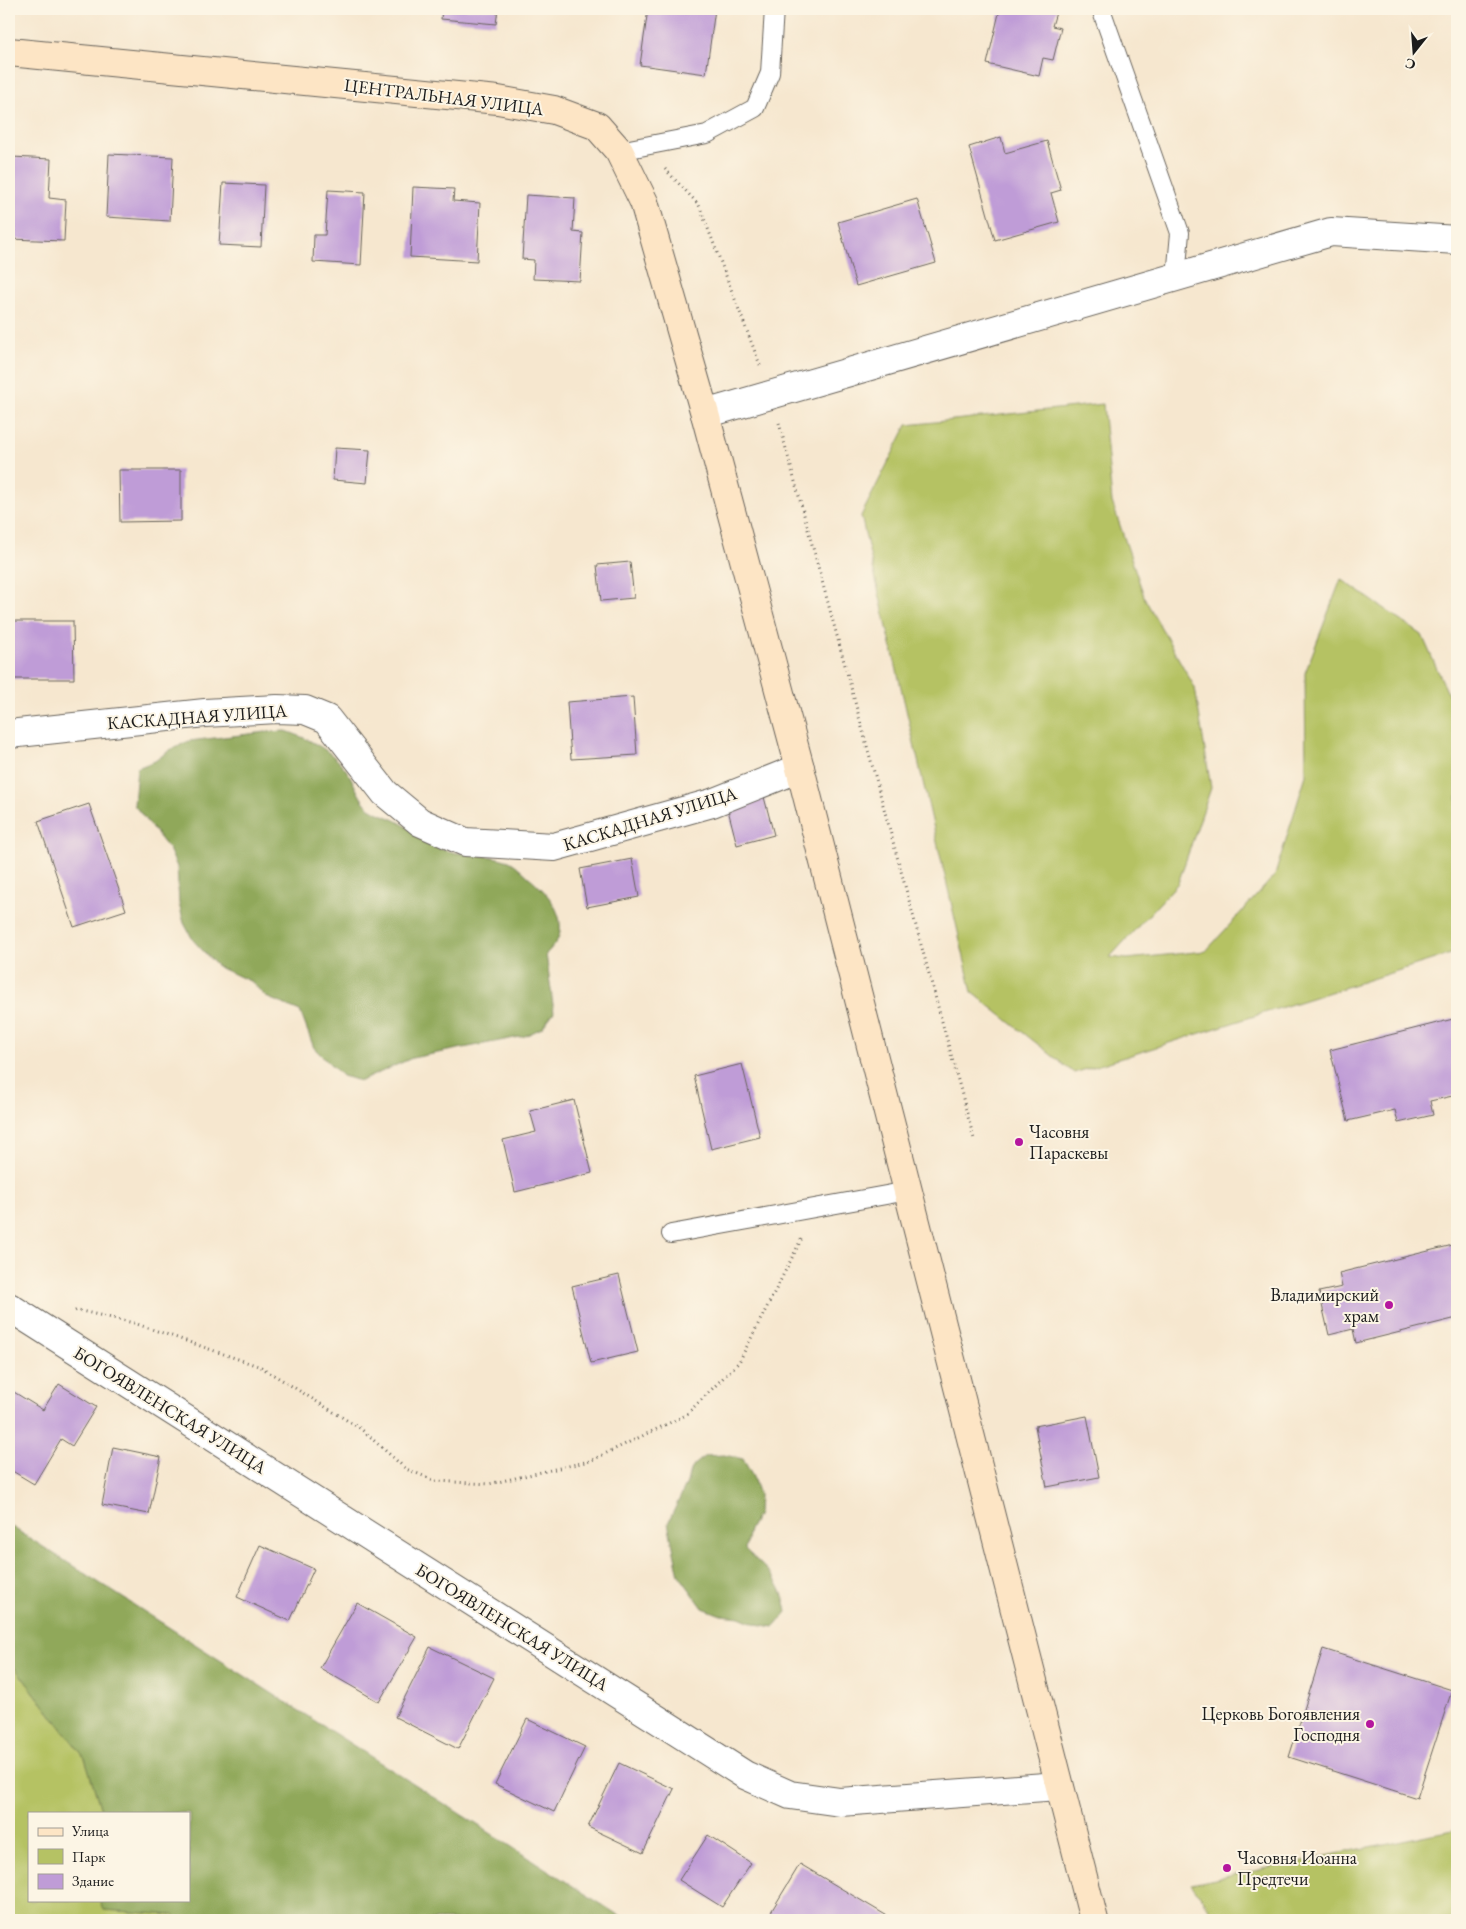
<svg xmlns="http://www.w3.org/2000/svg" width="1466" height="1929" font-family="'EB Garamond',serif">
<rect width="100%" height="100%" fill="#fcf5e5"/>
<filter id="ink" filterUnits="userSpaceOnUse"><feTurbulence type="fractalNoise" baseFrequency=".02" numOctaves="2"/><feDisplacementMap in="SourceGraphic" scale="10" xChannelSelector="R" yChannelSelector="G"/><feConvolveMatrix kernelMatrix="1 2 1 2 8 2 1 2 1" color-interpolation-filters="sRGB"/></filter>
<filter id="wash" filterUnits="userSpaceOnUse"><feTurbulence type="fractalNoise" baseFrequency=".0096" numOctaves="4" result="noise"/><feDisplacementMap in="SourceGraphic" scale="20" xChannelSelector="R" yChannelSelector="G"/><feGaussianBlur stdDeviation="1.12" result="paint"/><feColorMatrix in="noise" values="0 0 0 0 0 0 0 0 0 0 0 0 0 0 0 0 0 1.4 0 .05"/><feComposite in="paint" operator="in"/></filter>
<g filter="url(#wash)">
<rect width="100%" height="100%" fill="#f6e7cf"/>
<g fill="#b5c264" stroke="#686f40">
<polygon points="1103,404 1112,502 1145,599 1195,688 1211,788 1178,883 1110,957 1127,959 1206,951 1275,875 1306,775 1305,673 1341,579 1422,635 1457,714 1457,952 1074,1073 972,992 861,516 907,425"/>
<polygon points="9,1656 12,1664 85,1758 102,1813 29,1813 29,1900 100,1900 105,1910 175,1915 180,1920 9,1920"/>
<polygon points="1457,1829 1457,1920 1218,1920 1191,1884"/>
</g>
<g fill="#90a85a" stroke="#56623b">
<path d="M286,731C310,739 337,753 350,776C356,787 360,800 370,808C380,815 394,818 404,825C416,833 424,843 438,848C461,857 486,853 509,861C516,864 524,873 530,878C547,892 567,915 558,939C555,944 550,950 546,954L554,1012L542,1028L525,1036L412,1058L361,1081L342,1076L314,1048L300,1011L266,997L252,982L218,967L193,940L184,923L179,904L177,867L169,849L134,805L137,768L155,761L170,750L189,741L266,732Z"/>
<path d="M724,1455L743,1459L753,1477L759,1495L758,1514L749,1530L745,1549C768,1572 781,1578 787,1612L774,1627L757,1624L740,1617L721,1615L703,1608L679,1575L668,1523L686,1485L691,1468L705,1456Z"/>
<polygon points="9,1525 626,1920 180,1920 174,1915 104,1910 100,1900 189,1900 189,1813 102,1813 85,1758 12,1664 9,1656"/>
</g>
<g id="blocks">
<g fill="#bf9cd7">
<polygon points="442,9 498,9 496,24 441,19"/>
<polygon points="648,9 715,9 706,74 640,65"/>
<polygon points="1000,9 1057,9 1052,26 1061,28 1053,60 1043,58 1039,76 987,64"/>
<polygon points="1001,137 1005,153 1047,141 1061,190 1051,193 1059,222 995,240 969,147"/>
<polygon points="109,154 173,157 170,221 106,217"/>
<polygon points="12,157 51,159 49,198 66,200 64,241 9,239"/>
<polygon points="223,183 264,185 261,247 219,245"/>
<polygon points="413,187 454,189 453,201 480,203 477,261 410,257"/>
<polygon points="328,190 365,192 361,265 313,262 314,235 325,235"/>
<polygon points="526,195 575,198 573,232 583,233 580,281 533,279 534,260 522,259"/>
<polygon points="917,199 936,263 856,286 838,222"/>
<polygon points="335,448 370,450 367,483 333,480"/>
<polygon points="119,470 181,470 181,521 120,522"/>
<polygon points="630,562 634,598 601,601 597,565"/>
<polygon points="9,621 73,621 74,679 9,679"/>
<polygon points="633,697 637,755 571,759 567,702"/>
<polygon points="764,797 774,835 737,845 727,806"/>
<polygon points="89,804 126,910 74,927 38,821"/>
<polygon points="632,859 639,897 587,907 580,869"/>
<polygon points="1457,1018 1457,1095 1430,1101 1433,1115 1398,1123 1395,1110 1348,1121 1330,1050"/>
<polygon points="742,1064 760,1137 711,1149 694,1076"/>
<polygon points="574,1100 592,1173 515,1192 503,1140 536,1132 530,1111"/>
<polygon points="1457,1244 1457,1318 1356,1343 1353,1329 1329,1335 1319,1292 1342,1287 1339,1273"/>
<polygon points="619,1275 638,1352 591,1363 572,1286"/>
<polygon points="59,1384 96,1407 72,1446 61,1439 34,1484 9,1469 9,1389 43,1410"/>
<polygon points="1087,1416 1099,1477 1047,1487 1035,1426"/>
<polygon points="113,1447 161,1457 149,1514 102,1505"/>
<polygon points="260,1545 314,1569 290,1621 237,1597"/>
<polygon points="357,1603 417,1637 379,1702 320,1668"/>
<polygon points="430,1647 494,1678 458,1749 395,1717"/>
<polygon points="1323,1649 1452,1690 1417,1798 1289,1757"/>
<polygon points="527,1719 585,1747 554,1812 495,1784"/>
<polygon points="619,1763 674,1789 643,1853 588,1827"/>
<polygon points="708,1835 751,1863 722,1907 679,1880"/>
<polygon points="800,1864 894,1920 766,1920"/>
</g>
</g>
</g>
<g filter="url(#ink)">
<use href="#blocks" fill-opacity="0" stroke="#68635b" stroke-width="1"/>
<g fill="none" stroke-linecap="round" stroke-linejoin="round">
<g stroke="#68635b" stroke-width="20">
<g id="lane">
<polyline points="1101,9 1180,233 1176,277"/>
<polyline points="619,151 707,134 755,108 770,73 774,9"/>
<polyline points="671,1234 908,1191"/>
</g>
</g>
<g stroke="#68635b" stroke-width="30">
<g id="street">
<polyline points="705,414 1331,232 1457,240"/>
<polyline points="9,734 205,713 277,709 305,710 327,719 385,793 420,822 465,842 554,847 712,803 800,768"/>
<polyline points="9,1307 745,1775 790,1795 840,1802 1059,1786"/>
</g>
</g>
<g stroke="#68635b" stroke-width="30">
<polyline id="secondary" points="9,52 498,100 554,110 597,126 619,151 644,202 705,414 800,768 1094,1920"/>
</g>
<g stroke="#68635b" stroke-width="3" stroke-dasharray="1 4" stroke-linecap="butt">
<polyline points="665,169 699,205 760,365"/>
<polyline points="779,423 974,1139"/>
<polyline points="75,1311 77,1310 134,1323 261,1367 361,1429 406,1469 436,1481 489,1484 590,1461 686,1415 739,1362 802,1238"/>
</g>
<use href="#lane" stroke="#fff" stroke-width="18"/>
<use href="#street" stroke="#fff" stroke-width="28"/>
<use href="#secondary" stroke="#fde5c5" stroke-width="28"/>
</g>
</g>
<g fill="#b5179e" stroke="#fcf5e5" stroke-width="2">
<circle cx="1019" cy="1142" r="5"/>
<circle cx="1389" cy="1305" r="5"/>
<circle cx="1370" cy="1724" r="5"/>
<circle cx="1227" cy="1868" r="5"/>
</g>
<g text-anchor="middle" stroke-width="4" stroke-linejoin="round" paint-order="stroke">
<g font-size="18" fill="#1c1c1c" stroke="#fcf5e5">
<text transform="translate(444 97) rotate(7)" y="6">ЦЕНТРАЛЬНАЯ УЛИЦА</text>
<text transform="translate(197 717) rotate(-4)" y="6">КАСКАДНАЯ УЛИЦА</text>
<text transform="translate(650 819) rotate(-17)" y="6">КАСКАДНАЯ УЛИЦА</text>
<text transform="translate(170 1410) rotate(32)" y="6">БОГОЯВЛЕНСКАЯ УЛИЦА</text>
<text transform="translate(512 1627) rotate(32)" y="6">БОГОЯВЛЕНСКАЯ УЛИЦА</text>
</g>
<g font-size="18" fill="#1c1c1c" stroke="#fcf5e5" text-anchor="start">
<text x="1029" y="1138">Часовня<tspan x="1029" dy="21">Параскевы</tspan></text>
<text x="1379" y="1301" text-anchor="end">Владимирский<tspan x="1379" dy="21">храм</tspan></text>
<text x="1360" y="1720" text-anchor="end">Церковь Богоявления<tspan x="1360" dy="21">Господня</tspan></text>
<text x="1237" y="1864">Часовня Иоанна<tspan x="1237" dy="21">Предтечи</tspan></text>
</g>
</g>
<rect width="1466" height="1929" fill="none" stroke="#fcf5e5" stroke-width="30"/>
<rect x="28" y="1812" width="162" height="90" fill="#fcf5e5" stroke="#a29e95"/>
<rect x="38" y="1828" width="25" height="8" fill="#fde5c5" stroke="#a29e95"/>
<text x="72" y="1836" font-size="15" fill="#1c1c1c">Улица</text>
<rect x="38" y="1849" width="25" height="15" fill="#b5c264" stroke="#a29e95"/>
<text x="72" y="1862" font-size="15" fill="#1c1c1c">Парк</text>
<rect x="38" y="1874" width="25" height="15" fill="#bf9cd7" stroke="#a29e95"/>
<text x="72" y="1886" font-size="15" fill="#1c1c1c">Здание</text>
<g transform="translate(1414 52) rotate(197)" stroke="#fcf5e5" stroke-width="4" paint-order="stroke">
<path d="M0-4L9 19L0 12L-9 19Z" fill="#1c1c1c"/>
<text y="-8" font-size="14" font-weight="bold" text-anchor="middle" fill="#1c1c1c">С</text>
</g>
</svg>
